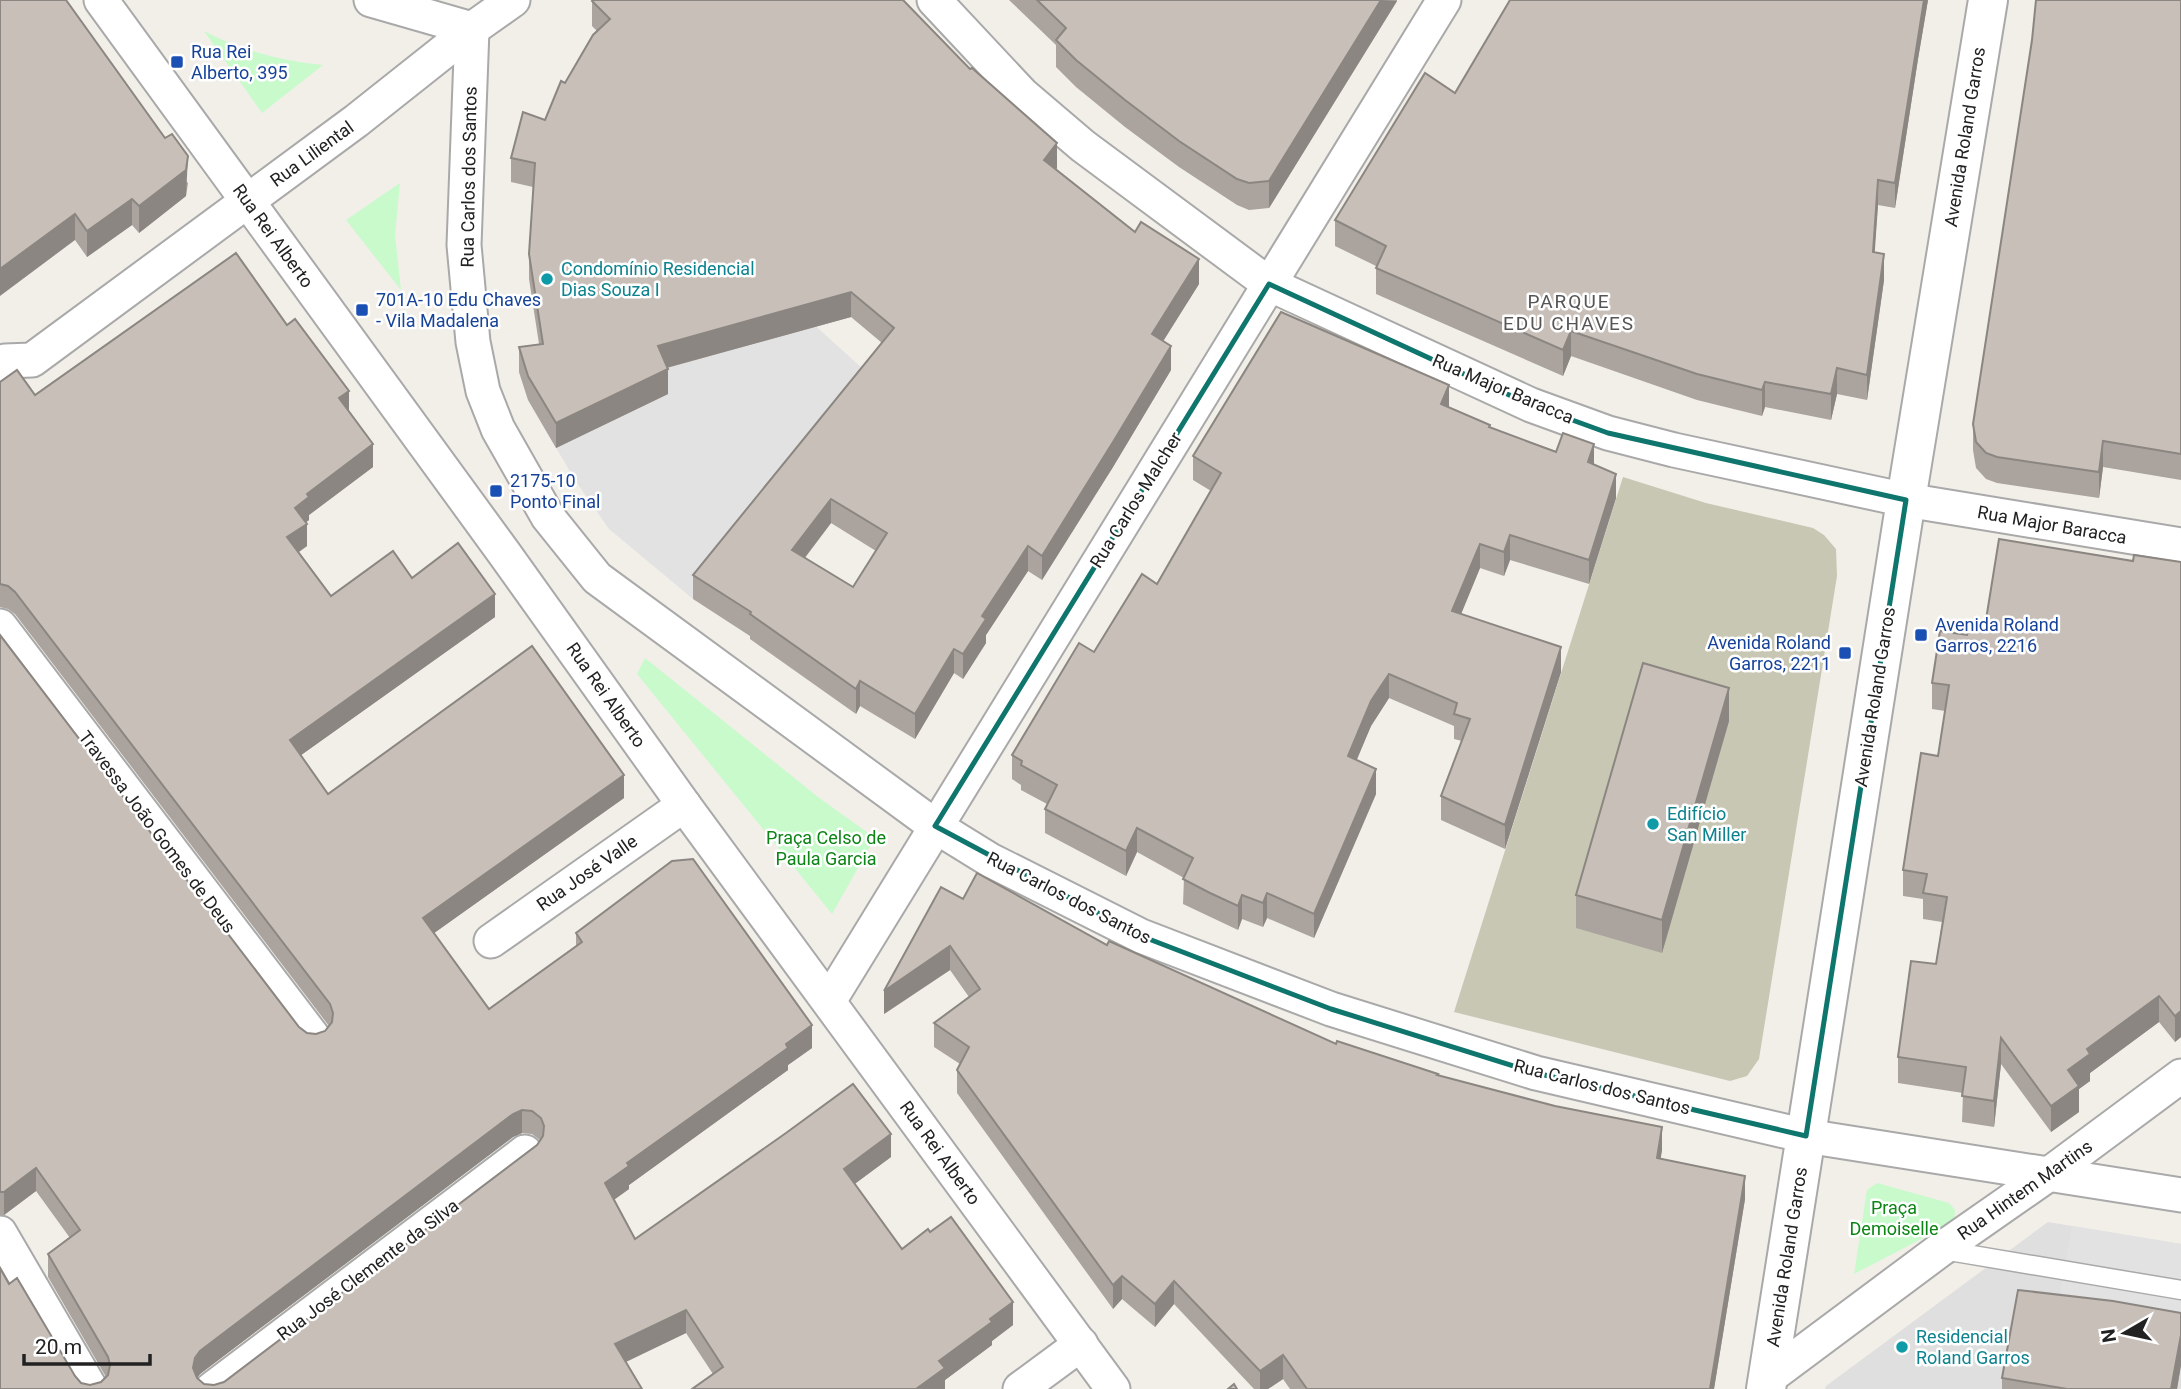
<svg xmlns="http://www.w3.org/2000/svg" width="2181" height="1389" font-family="Roboto,sans-serif">
<rect width="100%" height="100%" fill="#f2efe9"/>
<polygon fill="#e0dfdf" points="2048,1222 2181,1244 2181,1389 1825,1389 1826,1386"/>
<polygon fill="#c7c7b4" points="1623,477 1706,503 1813,528 1824,535 1836,549 1837,576 1759,1059 1747,1076 1730,1081 1454,1012"/>
<g fill="#c8facc">
<path d="M204,31C240,50 282,61 323,65L262,113Z"/>
<polygon points="400,183 395,235 401,290 346,220"/>
<polygon points="645,658 818,797 875,838 832,914 637,674"/>
<polygon points="1877,1183 1949,1203 1955,1210 1954,1222 1854,1274 1867,1190"/>
</g>
<g fill="#e2e2e2">
<polygon points="810,321 873,378 693,599 609,529 575,480 528,400 519,372"/>
<polygon points="2072,1226 2181,1244 2181,1337 2055,1320"/>
</g>
<g fill="none" stroke-linecap="round" stroke-linejoin="round">
<g stroke="#a9a9a9" stroke-width="21">
<polyline id="service" points="1943,1250 2181,1290"/>
</g>
<g stroke="#a9a9a9" stroke-width="37">
<g id="minor">
<polyline points="101,0 504,553 684,805 1113,1389"/>
<polyline points="371,0 472,29"/>
<polyline points="934,0 1022,94 1083,146 1269,284 1531,405 1608,433 1674,450 1906,500 2181,545"/>
<polyline points="472,29 464,245 473,342 483,391 498,429 548,517 597,578 935,826 990,860 1141,936 1331,1009 1536,1073 1806,1136 2181,1195"/>
<polyline points="0,365 5,361 32,360 356,121 472,29 513,0"/>
<polyline points="0,626 314,1038"/>
<polyline points="491,941 684,805"/>
<polyline points="829,1001 1444,0"/>
<polyline points="0,1233 91,1389"/>
<polyline points="1767,1379 1940,1250 2049,1174 2181,1076"/>
<polyline points="212,1389 525,1152"/>
<polyline points="1020,1389 1081,1344"/>
</g>
</g>
<g stroke="#a9a9a9" stroke-width="42">
<polyline id="tertiary" points="1766,1389 1906,500 1988,0"/>
</g>
<use href="#service" stroke="#fff" stroke-width="18"/>
<use href="#minor" stroke="#fff" stroke-width="33"/>
<use href="#tertiary" stroke="#fff" stroke-width="38"/>
</g>
<g fill="#aba49e" fill-rule="evenodd">
<polygon points="0,0 188,183 186,196 139,233 132,225 87,257 75,240"/>
<polygon points="1009,0 1397,0 1397,1 1269,208 1249,210 1237,205 1179,167 1125,127 1076,87 1056,67 1056,45"/>
<polygon points="1510,0 1928,0 1918,59 1895,208 1878,205 1874,252 1884,280 1867,400 1837,394 1831,420 1765,407 1762,416 1697,400 1571,356 1563,376 1376,294 1376,266 1335,246 1335,220 1455,93"/>
<polygon points="2181,0 2181,480 2103,467 2099,498 1997,483 1986,479 1976,468 1973,450 1973,424"/>
<path d="M592,1L1057,168L1056,170L1199,284L1163,341L1171,370L1113,467L1042,580L1028,571L986,635V643L963,679L954,673L915,739L860,706L856,714L750,639V636L693,599V575L882,343L851,317L667,368L668,394L556,448L528,400L519,372V347L539,344L529,279V254L533,187L511,182V158L545,120L565,83L597,31L592,26ZM831,523L876,551L853,587L805,558Z"/>
<path d="M287,325L349,411L373,467L309,515V520L306,522L307,546L299,552L331,596L412,578L495,617L301,755L328,794L624,798L434,933L489,1009L576,946V933L812,1048L788,1065V1070L629,1185V1189L614,1200L635,1239L891,1157L854,1184L902,1249L1013,1325L992,1341V1345L945,1380V1389L713,1374L686,1333L626,1362L642,1389H0L9,1284L75,1376L81,1383L90,1385L101,1382L106,1377L48,1277V1254L70,1238L36,1191L4,1215H0V635L299,1027L307,1033L316,1034L325,1031L329,1026L15,614L8,609L0,607V382L35,395ZM522,1133L532,1134L540,1140L537,1145L224,1382L214,1385L204,1384L197,1378L200,1374L513,1137Z"/>
<polygon points="1449,408 1490,428 1594,464 1616,498 1589,584 1510,560 1504,576 1480,568 1461,614 1561,672 1505,849 1441,820 1441,796 1462,741 1454,739 1454,726 1389,698 1371,726 1356,760 1376,794 1314,938 1267,918 1263,927 1242,919 1238,930 1183,904 1184,878 1137,852 1126,876 1045,833 1045,809 1047,804 1021,790 1021,785 1012,779 1012,755 1094,652 1157,584 1211,491 1193,480 1193,456"/>
<polygon points="2133,561 2181,562 2181,1037 2175,1042 2159,1022 2090,1073 2090,1081 2079,1089 2079,1112 2051,1132 2001,1064 1994,1127 1962,1122 1963,1093 1898,1083 1898,1057 1936,964 1942,922 1923,919 1923,899 1903,896 1903,870 1938,756 1945,711 1932,709 1932,683 1967,635 1985,626"/>
<polygon points="1729,721 1662,953 1576,928 1576,895"/>
<polygon points="963,899 1107,945 1336,1044 1438,1075 1662,1150 1660,1159 1745,1199 1714,1389 1290,1389 1283,1379 1268,1389 1254,1389 1174,1304 1155,1327 1122,1299 1113,1309 957,1093 957,1070 960,1064 934,1047 934,1023 969,997 950,970 884,1014"/>
<polygon points="2181,1313 2181,1365 2177,1389 2002,1389 2002,1378"/>
</g>
<g fill="#8b8681">
<polygon points="1381,0 1397,1 1269,208 1269,181"/>
<polygon points="1924,0 1928,0 1918,59 1895,208 1895,183"/>
<polygon points="1057,143 1057,168 1044,185 1044,160"/>
<polygon points="188,156 186,196 139,233 139,206"/>
<polygon points="1878,180 1878,205 1873,278 1873,252"/>
<polygon points="132,199 132,225 87,257 87,231"/>
<polygon points="75,214 75,240 0,296 0,269"/>
<polygon points="1884,254 1884,280 1867,400 1867,375"/>
<polygon points="1199,259 1199,284 1152,359 1152,334"/>
<polygon points="851,292 851,317 658,370 658,346"/>
<polygon points="1571,331 1571,356 1563,376 1563,350"/>
<polygon points="1171,346 1171,370 1113,467 1042,580 1042,556"/>
<polygon points="1837,368 1837,394 1831,420 1831,394"/>
<polygon points="668,369 668,394 556,448 556,423"/>
<polygon points="1765,382 1765,407 1762,416 1762,390"/>
<polygon points="1449,385 1449,410 1441,404"/>
<polygon points="349,391 349,414 339,398"/>
<polygon points="2103,441 2103,467 2099,498 2099,472"/>
<polygon points="373,444 373,467 309,515 309,520 295,531 295,508 307,494"/>
<polygon points="1594,444 1594,468 1588,462"/>
<polygon points="1616,474 1616,498 1589,584 1589,560"/>
<polygon points="831,499 831,523 792,574 792,550"/>
<polygon points="307,524 307,546 287,560 287,537"/>
<polygon points="1510,535 1510,560 1504,576 1504,552"/>
<polygon points="1480,544 1480,568 1452,636 1452,611"/>
<polygon points="1028,546 1028,571 986,635 986,643 963,679 963,654 982,616"/>
<polygon points="495,594 495,617 290,763 290,740"/>
<polygon points="1561,647 1561,672 1505,849 1505,825"/>
<polygon points="954,649 954,673 915,739 915,714"/>
<polygon points="1389,674 1389,698 1371,726 1348,781 1348,756 1371,701"/>
<polygon points="860,681 860,706 856,714 856,689"/>
<polygon points="1729,688 1729,721 1662,953 1662,920"/>
<polygon points="1376,769 1376,794 1314,938 1314,914"/>
<polygon points="624,775 624,798 423,941 423,918"/>
<polygon points="1137,828 1137,852 1126,876 1126,851"/>
<polygon points="1267,893 1267,918 1263,927 1263,903"/>
<polygon points="1242,895 1242,919 1238,930 1238,906"/>
<polygon points="950,946 950,970 884,1014 884,991"/>
<polygon points="2159,996 2159,1022 2090,1073 2090,1081 2079,1089 2079,1112 2051,1132 2051,1106 2068,1070 2087,1049"/>
<polygon points="2181,1011 2181,1037 2175,1042 2175,1016"/>
<polygon points="812,1025 812,1048 788,1065 788,1070 629,1185 629,1189 605,1206 605,1183 627,1163"/>
<polygon points="2001,1038 2001,1064 1994,1127 1994,1101"/>
<polygon points="522,1110 522,1133 513,1137 200,1374 195,1381 193,1368 195,1358 200,1351 513,1114"/>
<polygon points="1662,1127 1662,1150 1657,1182 1657,1158"/>
<polygon points="891,1134 891,1157 844,1192 844,1169"/>
<polygon points="36,1168 36,1191 4,1215 4,1192"/>
<polygon points="1745,1176 1745,1199 1714,1389 1710,1389"/>
<polygon points="1122,1276 1122,1299 1113,1309 1113,1285"/>
<polygon points="1174,1281 1174,1304 1155,1327 1155,1304"/>
<polygon points="1013,1302 1013,1325 992,1341 992,1345 945,1380 945,1389 916,1389 939,1361 990,1319"/>
<polygon points="686,1310 686,1333 615,1367 615,1344"/>
<polygon points="2181,1335 2181,1365 2177,1389 2171,1389"/>
<polygon points="1283,1355 1283,1379 1268,1389 1260,1389 1260,1371"/>
</g>
<g fill="#c7bfb8" stroke="#8b8681" stroke-width="2" fill-rule="evenodd">
<polygon points="0,0 66,0 165,138 172,134 188,156 186,170 139,206 132,199 87,231 75,214 0,269"/>
<path d="M593,0H903L970,69L972,68L1057,143L1044,160L1135,232L1141,222L1199,259L1152,334L1171,346L1113,442L1042,556L1028,546L982,616L986,619L963,654L954,649L915,714L860,681L856,689L750,614L751,612L693,575L894,328L851,292L658,346L668,369L556,423L528,376L519,347L543,344L529,254L535,163L511,158L523,112L545,120L561,81L565,83L593,35L610,19L592,1ZM831,499L887,533L853,587L792,550Z"/>
<polygon points="1037,0 1381,0 1269,181 1249,183 1237,179 1179,141 1125,100 1076,60 1056,40 1066,28"/>
<polygon points="1510,0 1924,0 1895,183 1878,180 1873,252 1884,254 1867,375 1837,368 1831,394 1765,382 1762,390 1697,374 1571,331 1563,350 1376,268 1386,246 1335,220 1425,73 1455,93"/>
<polygon points="2036,0 2181,0 2181,454 2103,441 2099,472 1997,457 1986,453 1976,442 1973,424 2032,40"/>
<path d="M236,253L287,325L295,319L349,391L339,398L373,444L307,494L309,497L295,508L307,524L287,537L331,596L393,551L412,578L458,543L495,594L290,740L328,794L532,646L624,775L423,918L489,1009L582,942L576,933L672,861L693,859L812,1025L786,1044L788,1048L627,1163L629,1166L605,1183L635,1239L786,1133L853,1084L891,1134L844,1169L902,1249L928,1229L930,1232L951,1217L1013,1302L990,1319L992,1322L939,1361L945,1368L916,1389H692L723,1367L686,1310L615,1344L642,1389H0V1268L9,1284L17,1278L75,1376L81,1383L90,1385L101,1382L108,1375L110,1365L108,1357L48,1254L80,1230L36,1168L4,1192H0V635L299,1027L307,1033L316,1034L325,1031L332,1022L333,1013L330,1004L15,592L8,586L0,584V382L17,370L35,395ZM522,1110L532,1111L541,1118L544,1126L543,1136L537,1145L224,1382L214,1385L204,1384L197,1378L193,1368L195,1358L200,1351L513,1114Z"/>
<polygon points="1281,312 1449,385 1441,404 1490,425 1489,427 1556,452 1563,433 1594,444 1588,462 1616,474 1589,560 1510,535 1504,552 1480,544 1452,611 1561,647 1505,825 1441,796 1470,719 1454,714 1457,703 1389,674 1371,701 1348,756 1376,769 1314,914 1267,893 1263,903 1242,895 1238,906 1210,893 1183,879 1193,858 1137,828 1126,851 1045,809 1057,785 1021,765 1022,761 1012,755 1079,643 1094,652 1142,574 1157,584 1221,473 1193,456"/>
<polygon points="1999,539 2133,561 2134,555 2181,562 2181,1011 2175,1016 2159,996 2087,1049 2090,1054 2068,1070 2079,1086 2051,1106 2001,1038 1994,1101 1962,1096 1966,1067 1898,1057 1911,961 1936,964 1947,897 1923,893 1927,874 1903,870 1921,753 1938,756 1949,685 1932,683 1940,631 1967,635 1970,623 1985,626"/>
<polygon points="1643,663 1729,688 1662,920 1576,895"/>
<polygon points="977,873 1107,945 1109,941 1336,1044 1337,1041 1438,1074 1437,1075 1555,1106 1662,1127 1657,1158 1745,1176 1710,1389 1307,1389 1283,1355 1260,1371 1174,1281 1155,1304 1122,1276 1113,1285 957,1070 969,1047 934,1023 980,989 950,946 884,991 941,887 963,899"/>
<polygon points="2018,1290 2113,1301 2181,1313 2181,1335 2171,1389 2067,1389 2002,1378"/>
<polygon points="1234,1384 1237,1389 1228,1389"/>
</g>
<path fill="none" stroke="#0f766e" stroke-width="5" stroke-linejoin="round" d="M1269,284L1531,405L1608,433L1906,500L1806,1136L1536,1073L1331,1009L1141,936L935,826Z"/>
<g fill="#1a4fb4" stroke="#fff" stroke-width="2.5">
<rect x="170" y="55" width="14" height="14" rx="3.5"/>
<rect x="355" y="303" width="14" height="14" rx="3.5"/>
<rect x="489" y="484" width="14" height="14" rx="3.5"/>
<rect x="1914" y="628" width="14" height="14" rx="3.5"/>
<rect x="1838" y="646" width="14" height="14" rx="3.5"/>
</g>
<g fill="#0f9aa8" stroke="#fff" stroke-width="2.5">
<circle cx="547" cy="279" r="7"/>
<circle cx="1653" cy="824" r="7"/>
<circle cx="1902" cy="1347" r="7"/>
</g>
<g text-anchor="middle" stroke-width="5" stroke-linejoin="round" paint-order="stroke">
<g font-size="18" fill="#164399" stroke="#fff" text-anchor="start">
<text x="191" y="58">Rua Rei<tspan x="191" dy="21">Alberto, 395</tspan></text>
<text x="376" y="306">701A-10 Edu Chaves<tspan x="376" dy="21">- Vila Madalena</tspan></text>
<text x="510" y="487">2175-10<tspan x="510" dy="21">Ponto Final</tspan></text>
<text x="1935" y="631">Avenida Roland<tspan x="1935" dy="21">Garros, 2216</tspan></text>
<text x="1831" y="649" text-anchor="end">Avenida Roland<tspan x="1831" dy="21">Garros, 2211</tspan></text>
</g>
<g font-size="18" fill="#222" stroke="#fff">
<text transform="translate(1965 137) rotate(-81)" y="6">Avenida Roland Garros</text>
<text transform="translate(312 154) rotate(-36)" y="6">Rua Liliental</text>
<text transform="translate(469 177) rotate(-89)" y="6">Rua Carlos dos Santos</text>
<text transform="translate(273 236) rotate(54)" y="6">Rua Rei Alberto</text>
<text transform="translate(1503 389) rotate(23)" y="6">Rua Major Baracca</text>
<text transform="translate(1136 500) rotate(-58)" y="6">Rua Carlos Malcher</text>
<text transform="translate(2052 525) rotate(10)" y="6">Rua Major Baracca</text>
<text transform="translate(606 695) rotate(55)" y="6">Rua Rei Alberto</text>
<text transform="translate(1875 697) rotate(-81)" y="6">Avenida Roland Garros</text>
<text transform="translate(157 832) rotate(53)" y="6">Travessa João Gomes de Deus</text>
<text transform="translate(587 873) rotate(-35)" y="6">Rua José Valle</text>
<text transform="translate(1069 898) rotate(27)" y="6">Rua Carlos dos Santos</text>
<text transform="translate(1602 1087) rotate(14)" y="6">Rua Carlos dos Santos</text>
<text transform="translate(940 1153) rotate(54)" y="6">Rua Rei Alberto</text>
<text transform="translate(2025 1190) rotate(-35)" y="6">Rua Hintem Martins</text>
<text transform="translate(1787 1257) rotate(-81)" y="6">Avenida Roland Garros</text>
<text transform="translate(368 1270) rotate(-37)" y="6">Rua José Clemente da Silva</text>
</g>
<g font-size="18" fill="#0d838f" stroke="#fff" text-anchor="start">
<text x="561" y="275">Condomínio Residencial<tspan x="561" dy="21">Dias Souza I</tspan></text>
<text x="1667" y="820">Edifício<tspan x="1667" dy="21">San Miller</tspan></text>
<text x="1916" y="1343">Residencial<tspan x="1916" dy="21">Roland Garros</tspan></text>
</g>
<g font-size="18" fill="#0c8416" stroke="#fff">
<text x="826" y="844">Praça Celso de<tspan x="826" dy="21">Paula Garcia</tspan></text>
<text x="1894" y="1214">Praça<tspan x="1894" dy="21">Demoiselle</tspan></text>
</g>
<g font-size="19" letter-spacing="2" fill="#555" stroke="#fff">
<text x="1569" y="308">PARQUE<tspan x="1569" dy="22">EDU CHAVES</tspan></text>
</g>
</g>
<g transform="translate(2125 1333) rotate(261)" stroke="#ffffff" stroke-width="5" paint-order="stroke">
<path d="M0-5L12 26L0 18L-12 26Z" fill="#222222"/>
<text y="-10" font-size="19" font-weight="bold" text-anchor="middle" fill="#222222">N</text>
</g>
<path d="M24 1354v10h126v-10" fill="none" stroke="#222222" stroke-width="3.5"/>
<text x="35" y="1354" font-size="21" fill="#222222" stroke="#ffffff" stroke-width="5" paint-order="stroke">20 m</text>
</svg>
